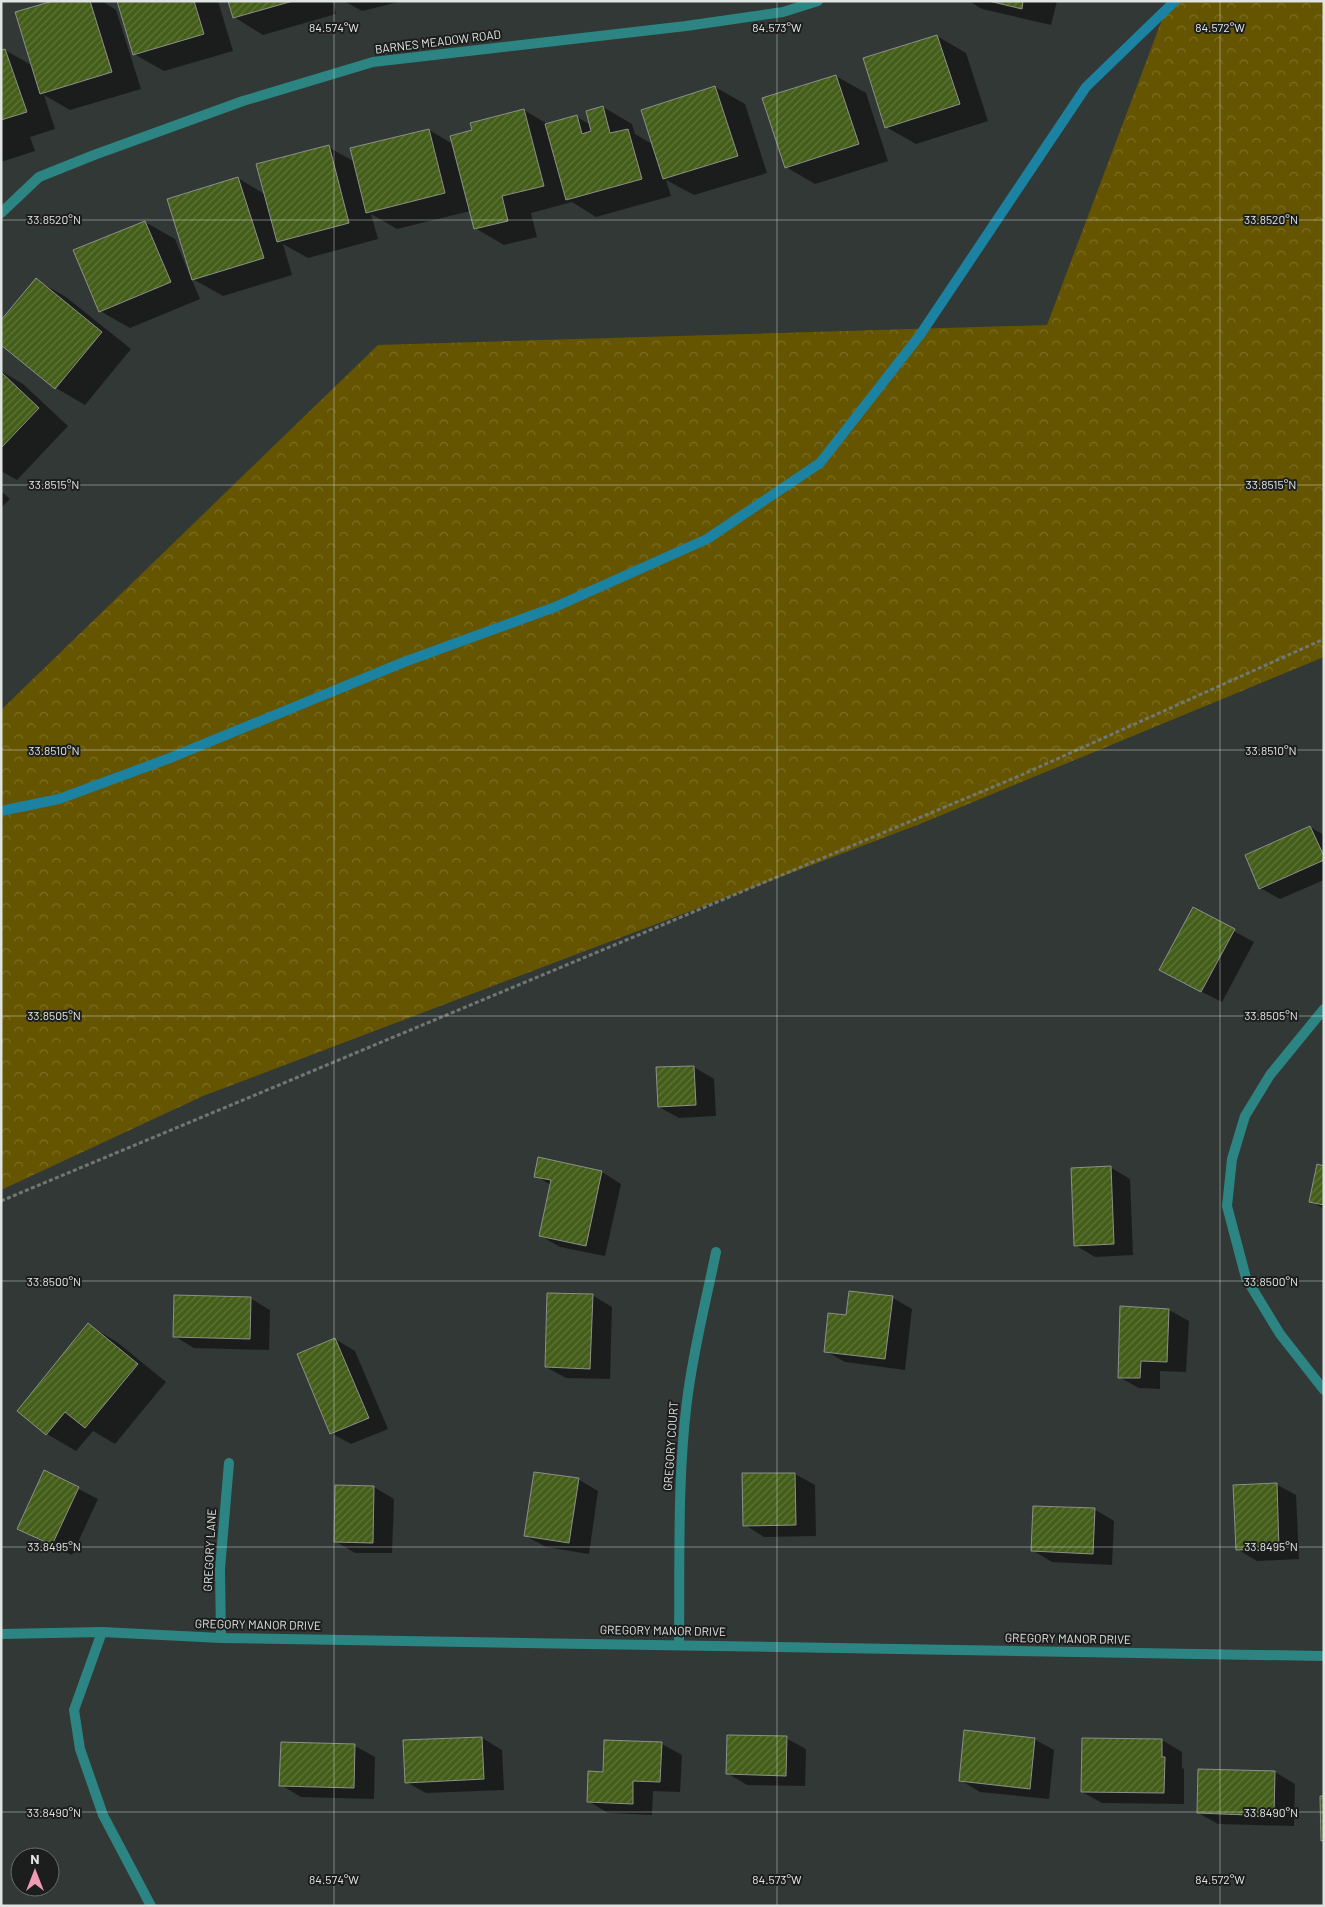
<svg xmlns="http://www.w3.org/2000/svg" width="1325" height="1907" font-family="Barlow,sans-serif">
<defs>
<pattern id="forest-crowns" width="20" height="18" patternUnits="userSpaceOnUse" patternTransform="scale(1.25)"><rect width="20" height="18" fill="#655500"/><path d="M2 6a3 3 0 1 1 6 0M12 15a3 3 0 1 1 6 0" fill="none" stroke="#7b6d25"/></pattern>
<pattern id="building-hatch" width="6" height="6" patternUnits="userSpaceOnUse" patternTransform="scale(1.25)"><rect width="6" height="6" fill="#445e1a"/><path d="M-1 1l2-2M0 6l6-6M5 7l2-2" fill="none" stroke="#5f753b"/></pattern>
</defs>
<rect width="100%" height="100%" fill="#323835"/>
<polygon fill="url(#forest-crowns)" points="1169,1 1324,1 1324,657 920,824 203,1096 1,1190 1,710 378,345 1047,325"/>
<g fill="#0007">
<polygon points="57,1 102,1 116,10 141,89 70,110 44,95 55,129 30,137 35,151 1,162 1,52 5,50 33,66"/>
<polygon points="119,1 218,1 233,51 164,71 134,54"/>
<polygon points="229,1 333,1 336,14 263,35 234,17"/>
<polygon points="344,1 403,1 362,11"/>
<polygon points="969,1 1057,1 1051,25 982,9"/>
<polygon points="937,36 966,53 988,121 916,144 886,127"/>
<polygon points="836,76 866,93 888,161 815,184 786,167"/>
<polygon points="715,87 745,104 767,173 694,195 666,180 671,196 596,217 572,202 531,213 537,237 504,245 475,228 470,211 397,229 371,214 378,239 308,258 283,244 292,275 223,296 191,278 200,299 130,328 100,311 145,222 175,239 190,276 192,275 238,178 266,195 328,147 355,162 429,130 453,144 473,131 524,110 549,125 577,117 591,125 603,107 632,124 635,134 654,145"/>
<polygon points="36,280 66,297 131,349 85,405 56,388"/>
<polygon points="1,371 23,384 68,426 17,480 1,471"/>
<polygon points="1,491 10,499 1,508"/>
<polygon points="1310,827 1324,835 1324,880 1280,899 1260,888"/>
<polygon points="1193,909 1254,942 1222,1002 1180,981"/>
<polygon points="694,1067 714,1079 716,1116 679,1118 659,1107"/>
<polygon points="1110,1167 1130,1179 1133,1255 1095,1257 1075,1245"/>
<polygon points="1324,1167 1324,1209 1310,1201"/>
<polygon points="602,1172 621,1184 605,1256 560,1247 541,1236 551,1185 536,1176"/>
<polygon points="592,1295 612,1307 610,1379 566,1378 546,1367"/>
<polygon points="250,1298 270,1310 269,1350 194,1348 174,1336"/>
<polygon points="893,1298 912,1309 905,1370 845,1362 825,1351 847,1317"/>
<polygon points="1169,1310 1189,1321 1186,1372 1160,1371 1160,1389 1139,1388 1119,1377"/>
<polygon points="88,1325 117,1342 166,1382 115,1444 93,1431 76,1451 47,1434"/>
<polygon points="335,1339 355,1351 388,1429 351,1444 331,1433"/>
<polygon points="45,1472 98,1499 72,1555 39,1540 19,1528"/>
<polygon points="795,1474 815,1485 816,1536 764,1537 745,1525"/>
<polygon points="578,1479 598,1491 589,1554 546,1547 526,1536"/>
<polygon points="1276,1484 1296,1495 1299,1559 1257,1561 1237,1549"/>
<polygon points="374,1487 394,1499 392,1553 355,1553 335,1541"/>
<polygon points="1094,1509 1114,1521 1112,1565 1052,1562 1032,1550"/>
<polygon points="482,1738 502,1750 504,1790 426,1793 406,1782 404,1741"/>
<polygon points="786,1738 806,1749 805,1786 747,1785 727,1773"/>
<polygon points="1034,1739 1054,1750 1049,1799 980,1792 960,1780"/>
<polygon points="1083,1739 1162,1740 1182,1752 1182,1768 1184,1769 1184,1804 1102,1803 1082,1792"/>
<polygon points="662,1744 682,1755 680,1792 653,1791 652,1815 608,1813 588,1801 604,1773"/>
<polygon points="355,1746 375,1757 374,1799 301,1797 281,1785"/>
<polygon points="1200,1770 1275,1772 1295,1784 1294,1826 1218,1824 1198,1813"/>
</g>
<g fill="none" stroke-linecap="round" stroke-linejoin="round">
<polyline stroke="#1b82a1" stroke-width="10" points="1,811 59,799 170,758 404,662 555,607 707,539 820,463 920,335 1086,87 1175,1"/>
</g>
<g fill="url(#building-hatch)" stroke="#8d908a">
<polygon points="53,1 90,1 112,72 40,94 15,12"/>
<polygon points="117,1 194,1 204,34 133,55"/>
<polygon points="228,1 293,1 233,18"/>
<polygon points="989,1 1023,1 1022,9"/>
<polygon points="937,35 960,104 885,128 863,58"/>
<polygon points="5,49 27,112 1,120 1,50"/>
<polygon points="836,75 859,144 785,168 762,98"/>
<polygon points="715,86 738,156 663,179 641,110"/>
<polygon points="603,106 610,133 628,129 642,179 566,200 545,124 577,115 582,134 591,131 586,111"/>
<polygon points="524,109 544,186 502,196 508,221 474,229 450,136 472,130 470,123"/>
<polygon points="429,129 445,193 366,213 350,148"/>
<polygon points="329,145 349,223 277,242 256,164"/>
<polygon points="238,177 264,258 192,280 167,199"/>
<polygon points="145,221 171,282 99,312 73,250"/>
<polygon points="36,278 102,332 55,389 1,345 1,320"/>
<polygon points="1,372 39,408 1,448"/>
<polygon points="1310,826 1324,856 1324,860 1259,889 1245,855"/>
<polygon points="1193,907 1235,929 1201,992 1159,970"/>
<polygon points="694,1066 696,1105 658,1107 656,1067"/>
<polygon points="538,1157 602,1171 586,1246 539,1236 551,1180 534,1177"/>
<polygon points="1317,1164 1324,1166 1324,1205 1309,1202"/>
<polygon points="1111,1166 1114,1244 1074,1246 1071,1168"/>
<polygon points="849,1291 893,1296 885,1359 824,1352 828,1313 846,1315"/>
<polygon points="547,1293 593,1294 590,1369 545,1367"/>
<polygon points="174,1295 251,1297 250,1339 173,1337"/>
<polygon points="1120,1306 1169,1309 1167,1362 1141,1361 1140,1378 1118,1378"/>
<polygon points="88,1323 138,1364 85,1428 65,1412 46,1435 17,1411"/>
<polygon points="335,1338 369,1418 330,1434 297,1354"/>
<polygon points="44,1470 79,1487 52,1545 17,1529"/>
<polygon points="534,1472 579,1478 569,1543 524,1536"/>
<polygon points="742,1473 795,1473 796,1525 743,1526"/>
<polygon points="1277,1483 1279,1549 1236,1550 1233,1485"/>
<polygon points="335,1485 374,1486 373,1543 334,1542"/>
<polygon points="1033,1506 1095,1508 1093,1554 1031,1551"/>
<polygon points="964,1730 1035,1738 1030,1789 959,1781"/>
<polygon points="727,1735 787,1736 786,1776 726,1774"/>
<polygon points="482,1737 484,1779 405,1783 403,1740"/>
<polygon points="1082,1738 1162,1739 1162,1757 1165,1757 1164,1793 1081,1792"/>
<polygon points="604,1740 662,1742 660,1782 633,1781 633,1804 587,1802 588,1771 603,1772"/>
<polygon points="281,1742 355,1744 354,1788 279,1786"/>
<polygon points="1198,1769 1275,1771 1274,1816 1197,1813"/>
<polygon points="1320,1796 1324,1796 1324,1840 1321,1841"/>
</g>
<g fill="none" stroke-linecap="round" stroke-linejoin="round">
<polyline stroke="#717774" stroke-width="3" stroke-dasharray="4 2.5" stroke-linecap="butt" points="1,1201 1019,776 1324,639"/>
<g stroke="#2c8582" stroke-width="10">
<polyline points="1,213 39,177 94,155 243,101 373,62 686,26 783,12 818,1"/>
<polyline points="1324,1009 1270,1075 1245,1116 1232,1159 1227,1206 1246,1278 1280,1334 1324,1390"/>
<polyline points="102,1632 74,1710 80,1749 103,1815 151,1906"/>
<polyline points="1,1634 102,1632 221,1638 1324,1656"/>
<polyline points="221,1638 220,1569 229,1463"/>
<path d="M679,1644C680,1563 677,1481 687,1401C693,1351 706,1301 716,1252"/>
</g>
</g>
<path fill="none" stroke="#e0e4e2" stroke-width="1" stroke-opacity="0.45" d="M334,1V1906M777,1V1906M1220,1V1906M1,220H1324M1,485H1324M1,750H1324M1,1016H1324M1,1281H1324M1,1547H1324M1,1812H1324"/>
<g text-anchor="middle" stroke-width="4" stroke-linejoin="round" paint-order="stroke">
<g font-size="12" fill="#e0e4e2" stroke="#1c1e1d">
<text transform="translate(438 42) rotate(-7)" y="4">BARNES MEADOW ROAD</text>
<text transform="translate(671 1446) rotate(-86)" y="4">GREGORY COURT</text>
<text transform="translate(210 1550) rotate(-87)" y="4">GREGORY LANE</text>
<text transform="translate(258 1625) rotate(1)" y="4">GREGORY MANOR DRIVE</text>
<text transform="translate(663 1631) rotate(1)" y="4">GREGORY MANOR DRIVE</text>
<text transform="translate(1068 1639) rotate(1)" y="4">GREGORY MANOR DRIVE</text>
</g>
</g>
<g font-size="12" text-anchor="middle" fill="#e0e4e2" stroke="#1c1e1d" stroke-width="4" stroke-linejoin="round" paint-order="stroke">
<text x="334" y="32">84.574°W</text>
<text x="777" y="32">84.573°W</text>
<text x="1220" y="32">84.572°W</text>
<text x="54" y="224">33.8520°N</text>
<text x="1271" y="224">33.8520°N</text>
<text x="54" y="489">33.8515°N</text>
<text x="1271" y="489">33.8515°N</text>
<text x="54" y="755">33.8510°N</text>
<text x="1271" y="755">33.8510°N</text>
<text x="54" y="1020">33.8505°N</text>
<text x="1271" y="1020">33.8505°N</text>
<text x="54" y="1286">33.8500°N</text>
<text x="1271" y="1286">33.8500°N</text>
<text x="54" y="1551">33.8495°N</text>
<text x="1271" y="1551">33.8495°N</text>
<text x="54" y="1817">33.8490°N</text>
<text x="1271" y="1817">33.8490°N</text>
<text x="334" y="1884">84.574°W</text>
<text x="777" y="1884">84.573°W</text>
<text x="1220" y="1884">84.572°W</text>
</g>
<rect width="1325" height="1907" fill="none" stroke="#e0e4e2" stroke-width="5"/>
<g transform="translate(35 1872)"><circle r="24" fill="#1c1e1d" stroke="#6a6d6c"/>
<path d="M0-4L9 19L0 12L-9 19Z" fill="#f09ab4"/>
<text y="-8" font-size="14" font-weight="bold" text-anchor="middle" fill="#e0e4e2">N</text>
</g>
</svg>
